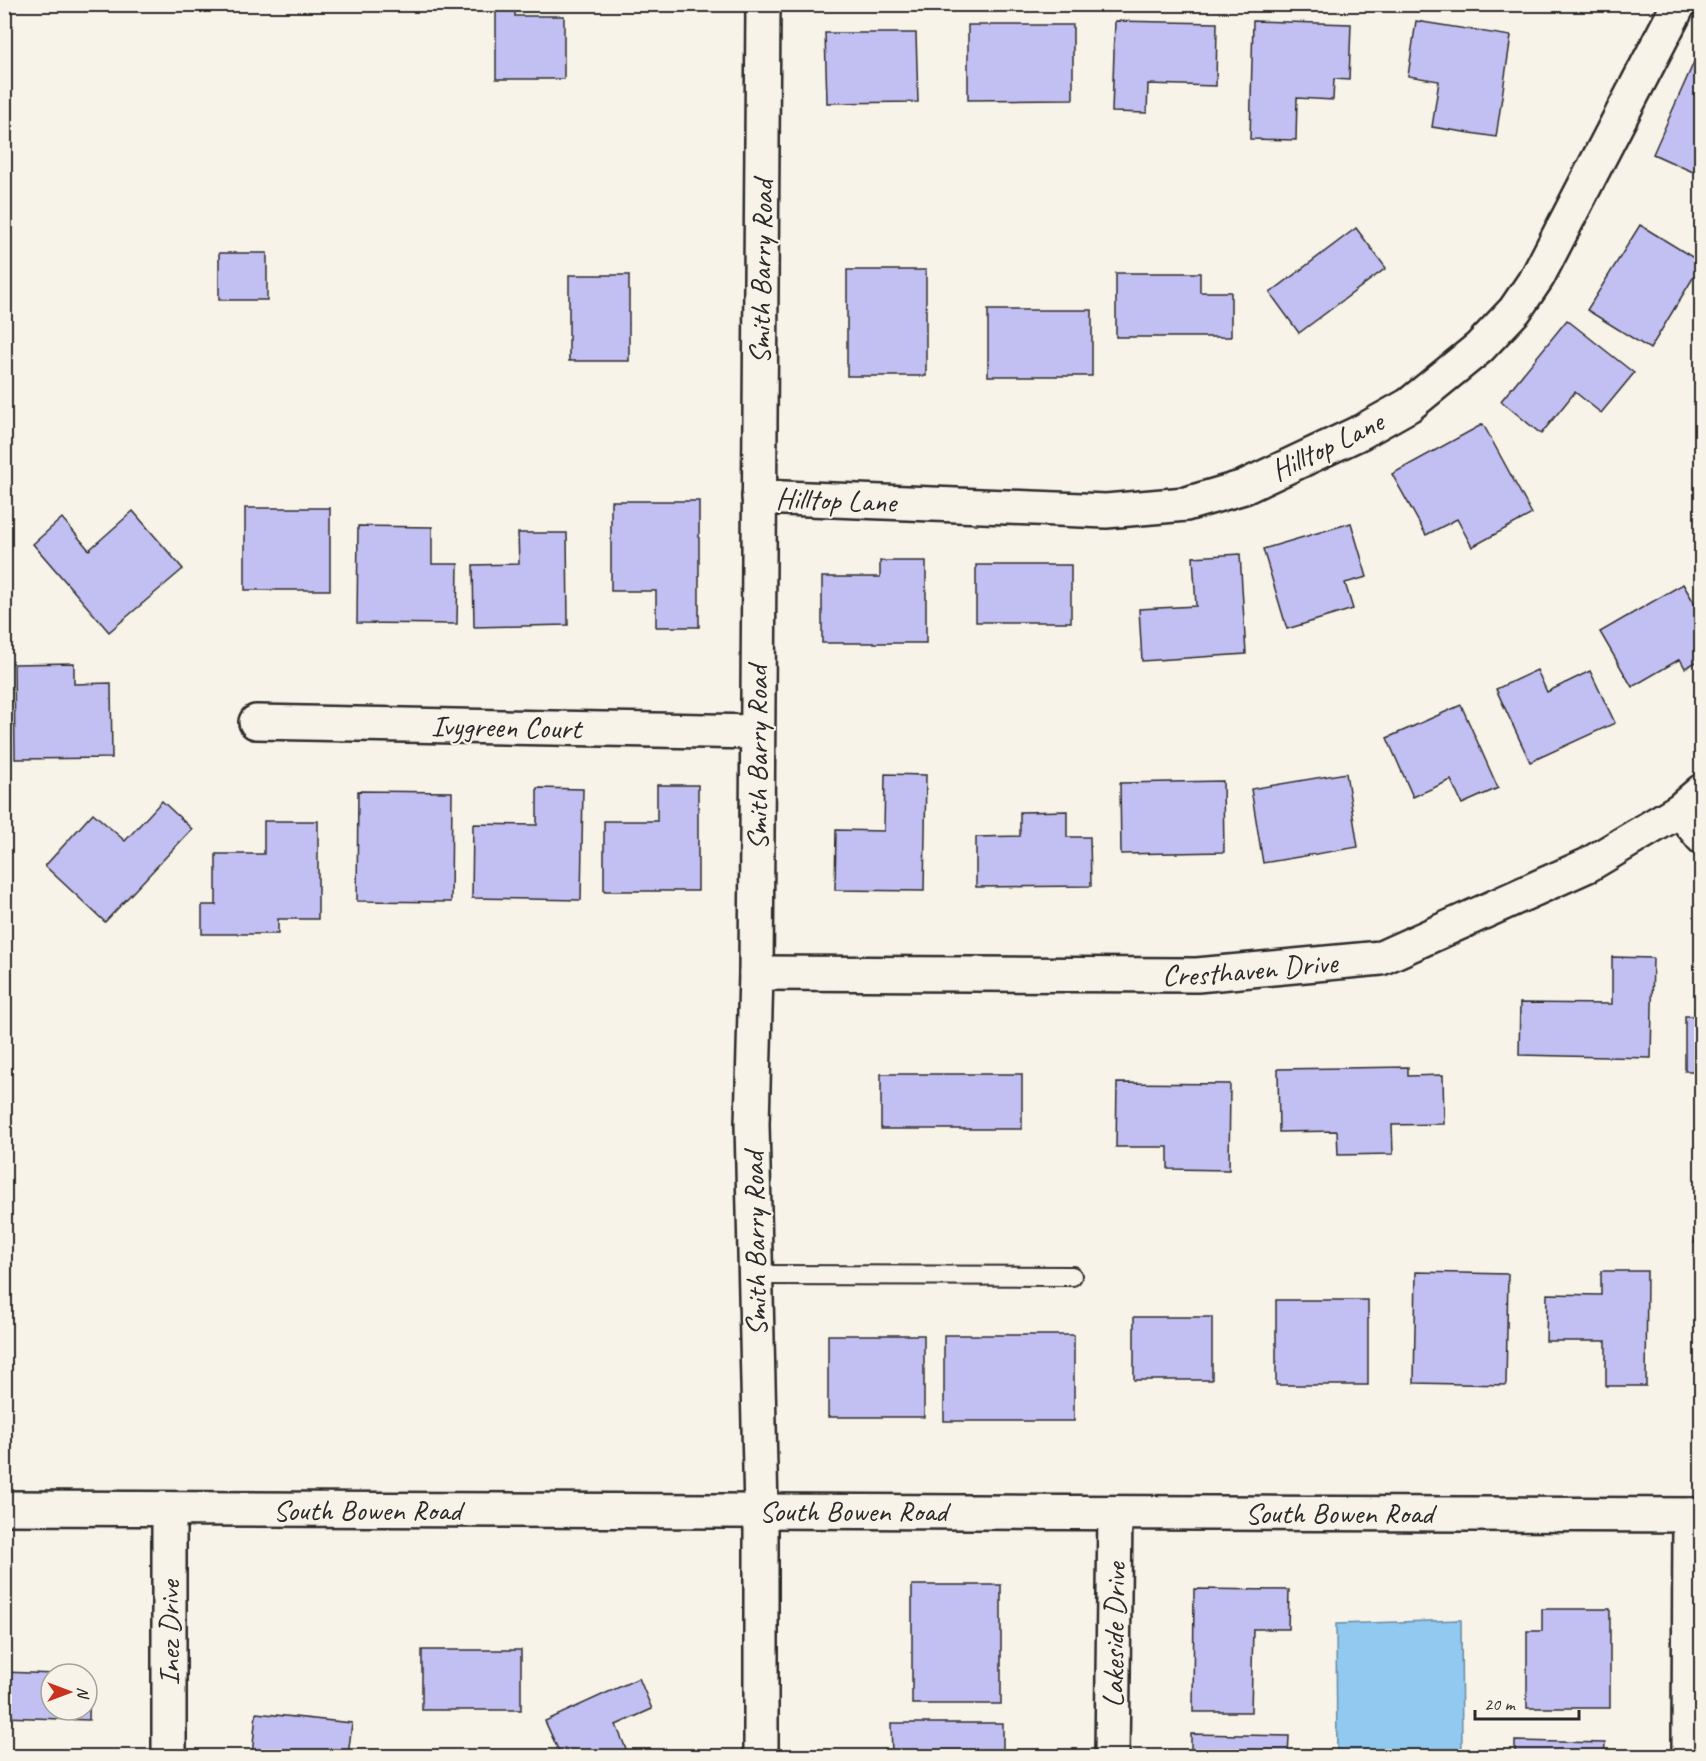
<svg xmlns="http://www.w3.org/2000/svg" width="1706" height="1761" font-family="Caveat,sans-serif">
<rect width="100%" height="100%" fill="#f7f3e8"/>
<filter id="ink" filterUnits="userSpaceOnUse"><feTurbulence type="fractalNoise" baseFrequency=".0167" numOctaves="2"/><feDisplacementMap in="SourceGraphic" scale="12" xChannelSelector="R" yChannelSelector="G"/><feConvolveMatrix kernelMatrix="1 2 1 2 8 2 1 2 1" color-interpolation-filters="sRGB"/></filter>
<g filter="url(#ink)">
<polygon fill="#92c9f1" stroke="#698aa2" stroke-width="1.5" points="1461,1620 1462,1756 1337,1756 1336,1624"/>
<g fill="#c2bff2" stroke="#2b2b2b" stroke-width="1.5">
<polygon points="471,4 515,4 515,16 564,16 564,79 496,79 496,6 471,6"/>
<polygon points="1115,21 1217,23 1216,86 1148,84 1147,113 1112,112"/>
<polygon points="1253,21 1351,24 1349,80 1334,79 1333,100 1297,98 1296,140 1250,139"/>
<polygon points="1416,21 1511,36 1496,137 1432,127 1439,81 1408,76"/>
<polygon points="968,25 1073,25 1073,99 968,100"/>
<polygon points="825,33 916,33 918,102 827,103"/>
<polygon points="1694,62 1702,66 1702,176 1653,154"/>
<polygon points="1640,225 1702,263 1650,349 1587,310"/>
<polygon points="1356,228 1386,268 1299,333 1270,293"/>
<rect x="219" y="253" width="48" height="47"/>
<rect x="847" y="270" width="79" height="106"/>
<polygon points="1116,273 1200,273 1200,292 1231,292 1231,337 1116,337"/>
<rect x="569" y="275" width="60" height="86"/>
<rect x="988" y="310" width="104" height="66"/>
<polygon points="1567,320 1634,373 1601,413 1575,392 1541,434 1501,401"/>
<polygon points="1483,424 1532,514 1472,547 1457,519 1426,535 1392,474"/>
<polygon points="611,501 699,501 699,627 656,627 656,591 611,591"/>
<rect x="245" y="508" width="85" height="82"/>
<polygon points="133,511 183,569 109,632 33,544 62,518 89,550"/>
<polygon points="1351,523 1367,577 1345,583 1353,609 1287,629 1263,549"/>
<polygon points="358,526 432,527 432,564 458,564 457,624 357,623"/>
<polygon points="518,533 567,533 568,625 474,627 473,565 519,564"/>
<polygon points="1240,554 1246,654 1142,661 1139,609 1196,606 1193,557"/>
<polygon points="880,561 926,561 926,643 822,643 822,577 880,577"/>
<rect x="976" y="565" width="95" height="57"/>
<polygon points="1683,584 1702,616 1702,659 1685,668 1680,659 1632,687 1600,632"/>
<polygon points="74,663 74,684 111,683 112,758 15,759 14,664"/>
<polygon points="1537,670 1547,692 1590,671 1615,723 1530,762 1496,689"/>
<polygon points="1461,705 1498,788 1462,804 1451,780 1413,797 1387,738"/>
<polygon points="1346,773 1358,847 1263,863 1251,789"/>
<polygon points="885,774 926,775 924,891 835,890 836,830 884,831"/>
<polygon points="1223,781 1224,852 1121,854 1120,783"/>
<polygon points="657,785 698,785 698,891 604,891 604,821 657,821"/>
<polygon points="537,788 583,789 581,900 472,898 473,824 537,825"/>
<polygon points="358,791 452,792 451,902 357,901"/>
<polygon points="162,801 192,829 105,922 45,866 93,813 125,841"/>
<polygon points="1067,811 1067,837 1090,837 1091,886 976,887 976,837 1020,836 1020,812"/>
<polygon points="264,821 318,821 318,919 278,919 278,934 202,934 202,905 216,905 216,854 264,854"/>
<polygon points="1612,957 1653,958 1651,1058 1519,1055 1520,1003 1612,1004"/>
<rect x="1685" y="1016" width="17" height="55"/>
<polygon points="1408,1067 1408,1076 1443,1075 1444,1124 1392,1125 1393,1154 1338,1155 1337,1131 1279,1132 1278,1069"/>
<rect x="881" y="1074" width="141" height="55"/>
<polygon points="1117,1083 1230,1084 1229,1170 1168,1169 1168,1147 1116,1147"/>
<polygon points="1702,1221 1702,1246 1694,1243"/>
<polygon points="1601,1271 1647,1271 1646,1386 1606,1386 1606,1341 1546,1341 1547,1294 1601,1295"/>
<polygon points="1416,1272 1508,1274 1506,1385 1414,1383"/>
<rect x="1276" y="1300" width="92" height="85"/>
<rect x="1134" y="1317" width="78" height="63"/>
<rect x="828" y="1335" width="96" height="82"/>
<rect x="944" y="1335" width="130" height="86"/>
<rect x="912" y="1585" width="89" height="119"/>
<polygon points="1194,1589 1289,1590 1288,1629 1253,1629 1251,1712 1193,1712"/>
<polygon points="1542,1609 1610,1609 1610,1708 1527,1708 1527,1631 1542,1631"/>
<rect x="422" y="1650" width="99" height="60"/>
<polygon points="4,1672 55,1674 51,1674 51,1710 87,1710 87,1675 90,1675 89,1720 4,1717"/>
<polygon points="639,1678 652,1709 616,1725 629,1756 561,1756 545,1721"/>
<polygon points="256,1713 352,1723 348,1756 252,1756"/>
<polygon points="891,1723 1003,1723 1003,1756 892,1755"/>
<polygon points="1191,1734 1289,1736 1288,1756 1191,1756"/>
<polygon points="1515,1741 1605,1743 1604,1756 1515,1756"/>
</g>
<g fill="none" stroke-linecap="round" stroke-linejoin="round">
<g stroke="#2b2b2b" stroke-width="22">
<polyline id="lane" points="756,1275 1072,1276"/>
</g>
<g stroke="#2b2b2b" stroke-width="38">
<g id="street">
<polyline points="759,497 1106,511 1186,504 1244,487 1361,432 1409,405 1479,348 1515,310 1538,276 1679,4"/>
<polyline points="256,722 757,732"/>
<polyline points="1680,810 1702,837"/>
<path id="s1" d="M756,973L1197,975L1381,958L1588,865L1680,810L1702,791"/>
<polyline points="169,1756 169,1509"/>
<polyline points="1112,1756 1115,1513"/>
<polyline points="1689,1756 1690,1515"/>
</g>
</g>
<g stroke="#2b2b2b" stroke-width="38">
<g id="secondary">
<polyline points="4,1508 1702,1515"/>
<polyline points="761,1756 761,1511 752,1124 756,973 763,4"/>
</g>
</g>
<use href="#lane" stroke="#f7f3e8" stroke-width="18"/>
<use href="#street" stroke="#f7f3e8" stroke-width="33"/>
<use href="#secondary" stroke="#f7f3e8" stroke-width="33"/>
</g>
</g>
<g text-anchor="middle" stroke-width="4.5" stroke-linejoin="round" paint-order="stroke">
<g font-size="30" fill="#2b2b2b" stroke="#f7f3e8">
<text transform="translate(761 272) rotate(-89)" y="10">Smith Barry Road</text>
<text transform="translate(1327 446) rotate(-26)" y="10">Hilltop Lane</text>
<text transform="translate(836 500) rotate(2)" y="10">Hilltop Lane</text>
<text transform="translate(506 727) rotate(1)" y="10">Ivygreen Court</text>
<text transform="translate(757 758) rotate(-90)" y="10">Smith Barry Road</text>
<text dy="10" stroke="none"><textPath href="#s1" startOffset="494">Cresthaven Drive</textPath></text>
<text transform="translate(755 1244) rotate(-91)" y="10">Smith Barry Road</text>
<text x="367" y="1520">South Bowen Road</text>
<text x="853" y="1521">South Bowen Road</text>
<text x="1339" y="1523">South Bowen Road</text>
<text transform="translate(169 1633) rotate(-90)" y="10">Inez Drive</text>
<text transform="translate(1114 1635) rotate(-89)" y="10">Lakeside Drive</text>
</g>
</g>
<rect width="1706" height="1761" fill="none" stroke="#f7f3e8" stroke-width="24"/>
<rect x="12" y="12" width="1682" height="1737" fill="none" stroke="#2b2b2b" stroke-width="2" filter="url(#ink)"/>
<g transform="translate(69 1692) rotate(90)"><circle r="28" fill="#f7f3e8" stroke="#a5a39c" stroke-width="1.5"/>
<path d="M0-4.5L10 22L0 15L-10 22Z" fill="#c8321e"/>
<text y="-9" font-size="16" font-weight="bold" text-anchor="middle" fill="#2b2b2b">N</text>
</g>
<path d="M1475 1710v9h104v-9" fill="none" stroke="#2b2b2b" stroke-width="3"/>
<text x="1484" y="1710" font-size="18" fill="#2b2b2b" stroke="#f7f3e8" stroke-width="4.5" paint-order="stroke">20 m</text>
</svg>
